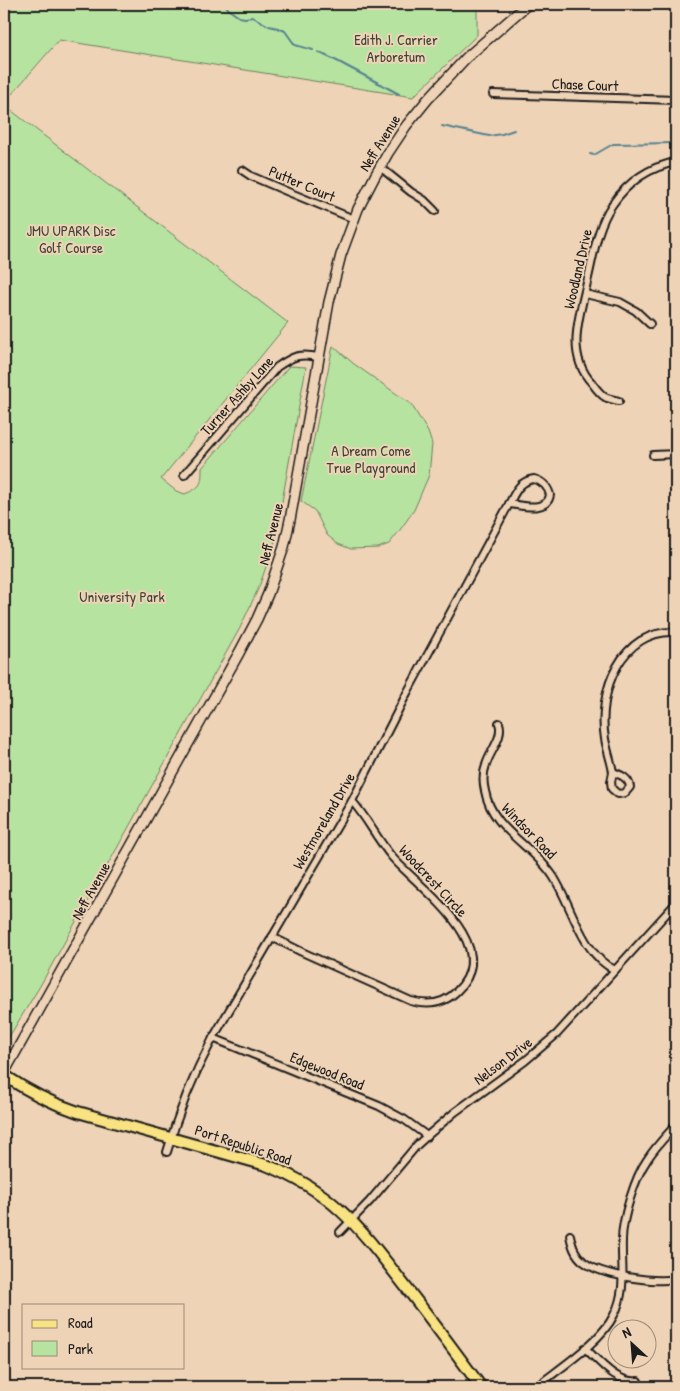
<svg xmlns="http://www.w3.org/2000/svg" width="680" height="1391" font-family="'Patrick Hand',sans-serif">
<rect width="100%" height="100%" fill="#efd3b6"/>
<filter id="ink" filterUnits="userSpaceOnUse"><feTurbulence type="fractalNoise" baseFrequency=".02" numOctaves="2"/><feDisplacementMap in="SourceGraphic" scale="10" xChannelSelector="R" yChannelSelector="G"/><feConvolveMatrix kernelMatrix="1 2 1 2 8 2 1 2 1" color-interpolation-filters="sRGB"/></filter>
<g filter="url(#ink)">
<g fill="#b7e3a0" stroke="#6a805e">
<polygon points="4,4 477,4 477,35 413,97 59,40 4,103"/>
<path d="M4,105L288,323L161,479L176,491L185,494C201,487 202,485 202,468L289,366L306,367L275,541L259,587L240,628L40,986L4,1045Z"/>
<polygon points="333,346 354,364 411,404 428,432 432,444 429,475 414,510 400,530 389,544 378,548 351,549 338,544 327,535 315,511 301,501"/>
</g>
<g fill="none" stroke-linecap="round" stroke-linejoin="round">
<g stroke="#578291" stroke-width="2">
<polyline points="225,4 229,10 239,17 245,18 253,17 269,26 278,28 285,31 295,45 313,50"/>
<polyline points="318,52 337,61 399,94"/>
<polyline points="442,126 489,136 502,134 514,130"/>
<polyline points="590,154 594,155 613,144 676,143"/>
</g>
<g stroke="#1c1c1c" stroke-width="10">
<g id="minor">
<polyline points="493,94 676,100"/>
<polyline points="380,167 411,192 424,200 435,211"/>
<polyline points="242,170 251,176 286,191 354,219"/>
<polyline points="585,294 620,302 636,311 650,324"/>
<path d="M619,401C615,400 608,399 605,397C600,394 595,387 592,383C564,353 581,312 588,278C594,253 597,227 612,205C627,183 649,167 676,162"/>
<polyline points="653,455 676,454"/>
<path d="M184,475L277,367C293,356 300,353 318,357"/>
<path d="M534,479C542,481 548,487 550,495C547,513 521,505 509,504C515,493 519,481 534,479Z"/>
<path d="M499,723C504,737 490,751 486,765C483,773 483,783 485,791C492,830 533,845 553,876C572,905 582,955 615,970"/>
<path d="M613,772C611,761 607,750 605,739C597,692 621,629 676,632"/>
<path d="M613,772C621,775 629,778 630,787L625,793L618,794L612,789L611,782Z"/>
<path d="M272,937L302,952L411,1001C428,1006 444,1004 457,991C505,945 418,887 392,857C377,839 367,818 352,801"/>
<polyline points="213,1038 379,1106 405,1120 427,1136"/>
<path d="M167,1152C178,1113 194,1074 213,1038L352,801L407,693L509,504"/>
<polyline points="340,1232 370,1201 417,1145 427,1136 455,1112 525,1061 557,1034 676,903"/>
<path d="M570,1235C572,1246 575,1255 584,1262C601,1276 655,1283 676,1279"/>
<path d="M585,1348C599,1361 617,1384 638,1381"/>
<path d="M536,1387C560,1368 601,1342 614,1315C627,1290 621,1266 622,1240C622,1219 635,1177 647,1160C655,1147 666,1136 676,1125"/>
</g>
</g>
<g stroke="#1c1c1c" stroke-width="12">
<polyline id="secondary" points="4,1073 239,653 257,619 268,594 284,547 290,520 329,302 341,255 358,209 375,176 388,153 406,126 428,99 466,58 528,4"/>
</g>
<g stroke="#1c1c1c" stroke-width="14">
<path id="primary" d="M4,1075C27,1091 51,1103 78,1112L266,1165C334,1191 362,1231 405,1286C431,1319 456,1353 481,1387"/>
</g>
<use href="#minor" stroke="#efd3b6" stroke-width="6"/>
<use href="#secondary" stroke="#efd3b6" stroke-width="9"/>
<use href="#primary" stroke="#f8e281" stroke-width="10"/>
</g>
</g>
<g text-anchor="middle" stroke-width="4" stroke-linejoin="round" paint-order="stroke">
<g font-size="15" fill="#3b4436" stroke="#efd3b6">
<text x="396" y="45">Edith J. Carrier<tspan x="396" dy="17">Arboretum</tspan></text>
<text x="71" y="236">JMU UPARK Disc<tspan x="71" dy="17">Golf Course</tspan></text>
<text x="371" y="456">A Dream Come<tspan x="371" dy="17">True Playground</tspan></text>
<text x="122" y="602">University Park</text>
</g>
<g font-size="15" fill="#1c1c1c" stroke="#efd3b6">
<text transform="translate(585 85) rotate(2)" y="5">Chase Court</text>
<text transform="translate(380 143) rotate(-58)" y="5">Neff Avenue</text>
<text transform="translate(302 184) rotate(23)" y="5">Putter Court</text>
<text transform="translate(578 269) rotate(-77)" y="5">Woodland Drive</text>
<text transform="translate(237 396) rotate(-48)" y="5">Turner Ashby Lane</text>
<text transform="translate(271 534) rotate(-76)" y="5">Neff Avenue</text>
<text transform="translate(324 821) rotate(-60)" y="5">Westmoreland Drive</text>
<text transform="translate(529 831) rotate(46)" y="5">Windsor Road</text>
<text transform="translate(433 881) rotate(47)" y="5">Woodcrest Circle</text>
<text transform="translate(91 891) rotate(-61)" y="5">Neff Avenue</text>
<text transform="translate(503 1061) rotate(-37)" y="5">Nelson Drive</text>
<text transform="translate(327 1071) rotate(22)" y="5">Edgewood Road</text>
<text transform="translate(243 1145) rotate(18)" y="5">Port Republic Road</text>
</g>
</g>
<rect width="680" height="1391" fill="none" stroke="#efd3b6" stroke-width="20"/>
<rect x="10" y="10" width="660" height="1371" fill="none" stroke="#1c1c1c" stroke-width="2" filter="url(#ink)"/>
<rect x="22" y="1304" width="162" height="65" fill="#efd3b6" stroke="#9b8a78"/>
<rect x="32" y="1320" width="25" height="8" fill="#f8e281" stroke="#9b8a78"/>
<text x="68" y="1328" font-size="15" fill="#1c1c1c">Road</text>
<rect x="32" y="1341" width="25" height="15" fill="#b7e3a0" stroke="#9b8a78"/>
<text x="68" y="1354" font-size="15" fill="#1c1c1c">Park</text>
<g transform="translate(632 1344) rotate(334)"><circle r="24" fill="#efd3b6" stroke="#9b8a78"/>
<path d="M0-4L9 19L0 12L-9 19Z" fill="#1c1c1c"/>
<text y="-8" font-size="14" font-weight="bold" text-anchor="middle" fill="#1c1c1c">N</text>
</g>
</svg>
